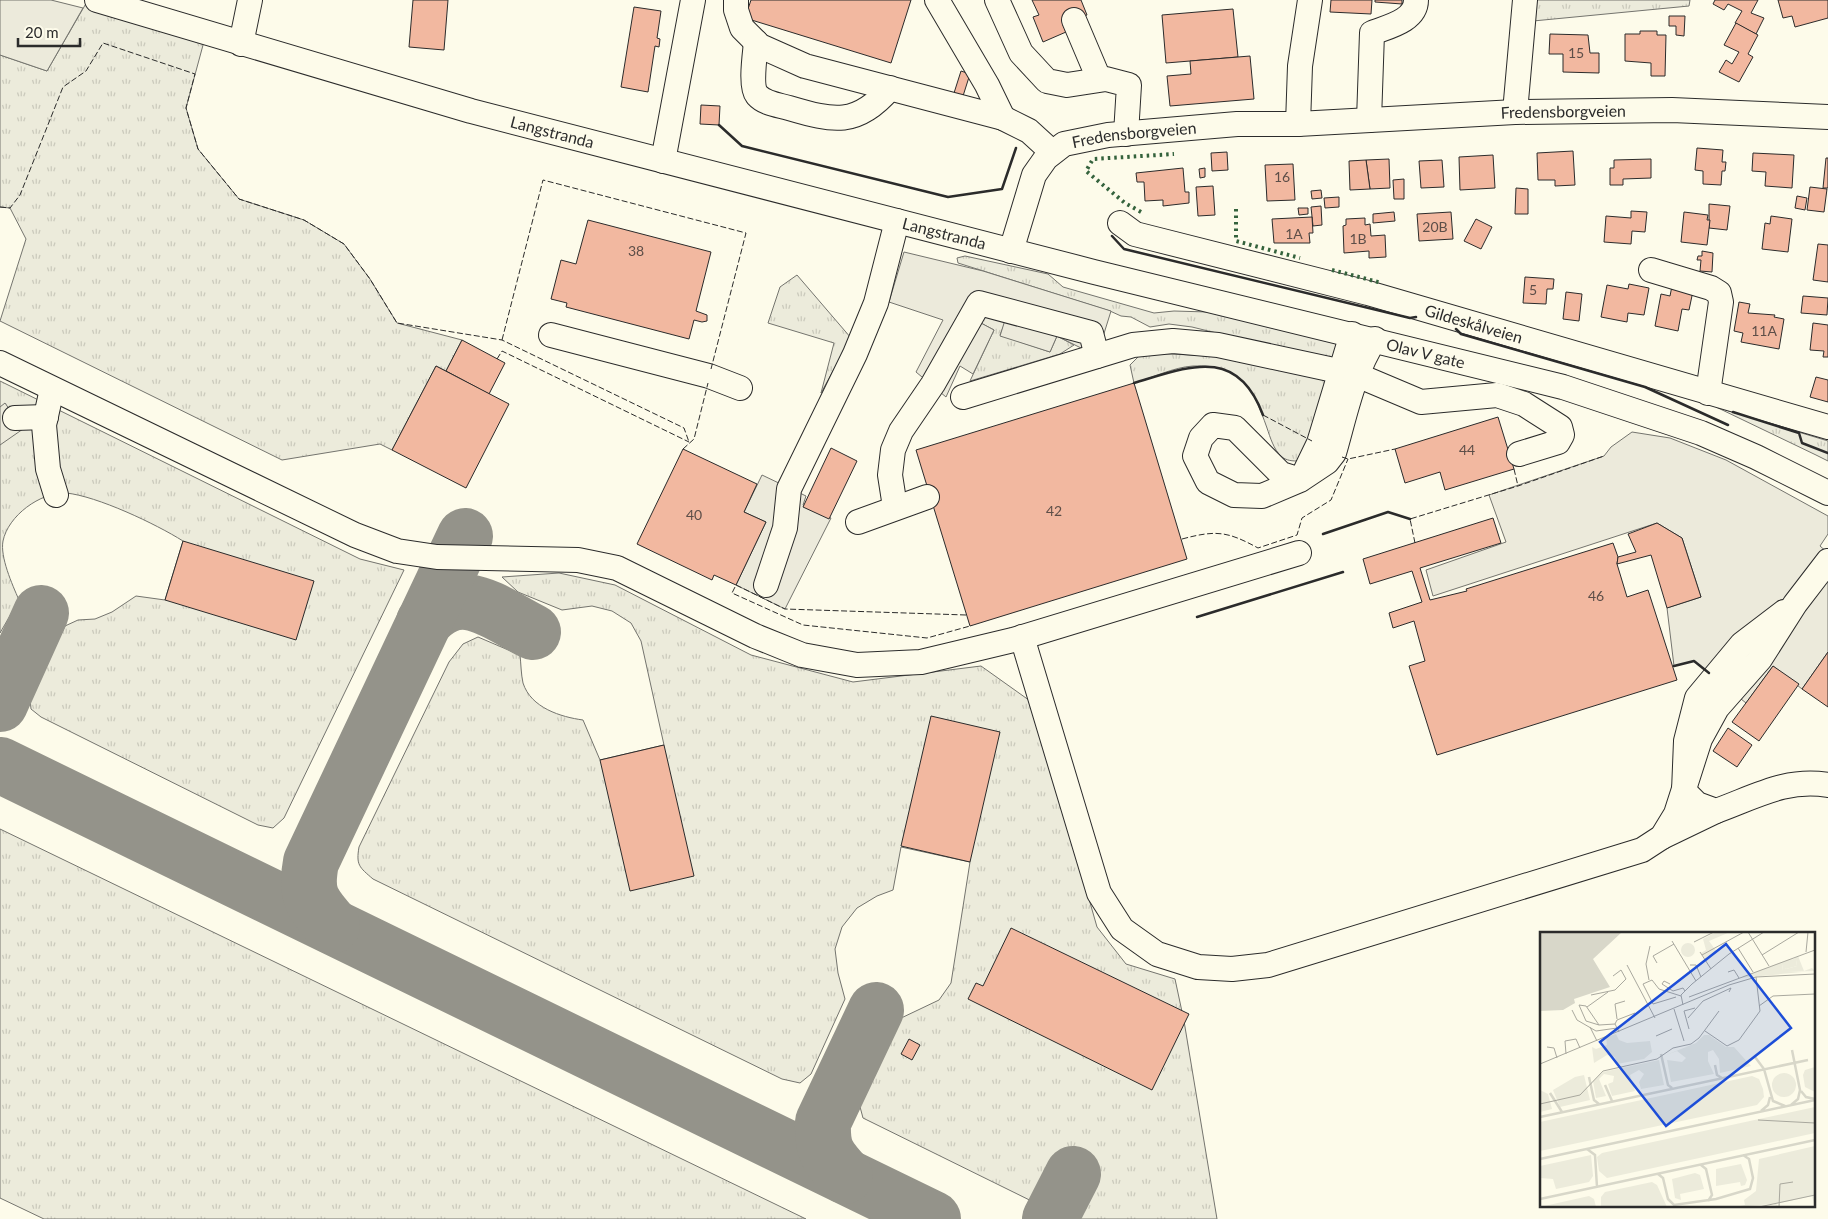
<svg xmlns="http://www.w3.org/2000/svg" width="1828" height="1219" font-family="Lato,sans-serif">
<defs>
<pattern id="grass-tufts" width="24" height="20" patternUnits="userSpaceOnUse" patternTransform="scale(1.25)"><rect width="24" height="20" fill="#ecebdb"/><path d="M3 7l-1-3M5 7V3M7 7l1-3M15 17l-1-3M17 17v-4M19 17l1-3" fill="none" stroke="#cbcabc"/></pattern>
</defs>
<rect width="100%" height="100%" fill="#fdfbea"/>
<g fill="url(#grass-tufts)" stroke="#74746e">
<polygon points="88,0 206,34 186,108 198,149 239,199 304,220 344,244 370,279 397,323 462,340 446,371 436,366 392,450 380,444 282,460 0,321 26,239 10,208 0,207 0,55 47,71"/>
<polygon points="1534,0 1690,0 1689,6 1533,21"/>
<polygon points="965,256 1048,274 1063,287 1154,313 1174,311 1208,312 1333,339 1339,343 1334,362 1192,327 1169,324 1150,327 1131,317 1121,316 1110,311 958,263 957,258"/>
<polygon points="797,275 851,338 821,393 834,343 768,323 780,287"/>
<polygon points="987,310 1006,320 1000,335 1050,352 1057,336 1074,345 1060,354 970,381 994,330 979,322"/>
<path d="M1151,353L1230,357L1326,376L1329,387L1299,461C1293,461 1286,461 1281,456C1274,450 1270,437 1267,428C1253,388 1241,364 1193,366C1174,367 1152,378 1134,383L1130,365L1139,356Z"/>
<path d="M0,381L360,559L404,570L284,818L273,828L258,825L41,717L31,709L30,699L65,626L78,620L95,619L112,612L136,596L165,600L183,541C156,524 97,496 66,493C40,492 8,516 3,541C0,557 12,584 19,600L0,633Z"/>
<polygon points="1716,407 1828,441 1828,461 1816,455"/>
<path d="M559,573L615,585L751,655L853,682L981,666L1033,703L1097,927L1126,964L1175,979L1184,1021L1217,1219H1068L863,1118L859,1103L897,1020L939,1000L951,983L970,862L901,847L893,890L877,896L857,908L842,927L835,949L838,973L845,999L811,1074L800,1083L782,1079L373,879C359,867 356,865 359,847L449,662L463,644L478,637L520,655C521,664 521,674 523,683C531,708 561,717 583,720L600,760L664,745L641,641L631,623L612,611L592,606L562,610L518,592L502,577Z"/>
<polygon points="0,829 806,1219 44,1219 0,1198"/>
</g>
<g fill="#eceadb" stroke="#74746e">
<polygon points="0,0 51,0 83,8 47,71 0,55"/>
<polygon points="904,252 983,271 1111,311 1097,356 1057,336 1050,352 1000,336 1005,320 987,310 979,322 994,330 973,374 960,366 946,397 916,372 943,320 889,302"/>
<polygon points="5,403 23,429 0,445 0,407"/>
<polygon points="1632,432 1670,438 1726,460 1828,516 1828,534 1820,546 1828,553 1828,652 1802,689 1773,666 1746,703 1694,661 1674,666 1667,608 1701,597 1682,538 1657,523 1433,596 1426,570 1506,542 1489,495 1604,456 1611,447"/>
<polygon points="762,475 806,496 803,505 831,518 785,609 736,585 766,522 744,512"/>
</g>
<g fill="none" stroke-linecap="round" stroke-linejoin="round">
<g stroke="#94938a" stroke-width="56">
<path d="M424,622C461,581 493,612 533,632"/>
<polyline points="0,704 41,613"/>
<polyline points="0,765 933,1219"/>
<path d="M332,926C311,902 305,894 311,862L465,536"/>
<path d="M845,1176C827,1156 822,1150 823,1122L876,1010"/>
<polyline points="1050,1219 1073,1174"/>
</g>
</g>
<g fill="#f2b8a0" stroke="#2b2b2b">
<polygon points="413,0 448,0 444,50 409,47"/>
<polygon points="751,0 911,0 891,63 745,18"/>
<polygon points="1032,0 1081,0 1087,15 1063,25 1066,32 1043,42 1033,17 1039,15"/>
<polygon points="1331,0 1372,0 1371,14 1330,12"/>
<polygon points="1375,0 1402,0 1402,4 1375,2"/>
<polygon points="1715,0 1758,0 1751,13 1764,18 1756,34 1735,23 1742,11 1728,4 1724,10 1713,4"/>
<polygon points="1778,0 1828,0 1828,18 1795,27 1792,16 1783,18"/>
<polygon points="634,7 661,11 657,38 660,39 659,47 655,46 648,92 621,87"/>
<polygon points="1233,9 1238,57 1166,63 1162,15"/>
<polygon points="1669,16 1685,16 1684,36 1676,35 1676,26 1669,26"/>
<polygon points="1736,23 1758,35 1748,54 1753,57 1739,82 1719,72 1726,60 1732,64 1739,52 1724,45"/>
<polygon points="1640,31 1657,31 1657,35 1666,35 1665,76 1651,76 1651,63 1625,61 1625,34 1640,34"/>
<polygon points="1550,34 1588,35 1590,53 1599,53 1599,73 1563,72 1563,54 1549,54"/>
<polygon points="1250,56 1254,99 1170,106 1167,76 1191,74 1190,61"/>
<polygon points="961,71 970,74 963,96 954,93"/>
<polygon points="701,105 720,106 719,125 700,124"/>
<polygon points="1697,148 1723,150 1722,162 1726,162 1725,171 1722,171 1721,185 1703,184 1703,171 1695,170"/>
<polygon points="1573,151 1575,185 1555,186 1555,180 1538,180 1537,153"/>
<polygon points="1227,152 1228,170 1212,171 1211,153"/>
<polygon points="1753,153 1794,155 1792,188 1765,186 1766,172 1752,171"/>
<polygon points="1493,155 1495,188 1460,190 1459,157"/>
<polygon points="1826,158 1828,158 1828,188 1823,188"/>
<polygon points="1389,159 1390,188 1370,189 1366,160"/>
<polygon points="1651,159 1651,178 1623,179 1623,185 1610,185 1610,168 1614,168 1614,160"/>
<polygon points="1366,160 1370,189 1350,190 1349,161"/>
<polygon points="1442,160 1444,187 1421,188 1419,161"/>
<polygon points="1293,164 1295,200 1267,201 1265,165"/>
<polygon points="1183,168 1185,192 1189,192 1189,203 1163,206 1163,200 1145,201 1144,182 1137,182 1136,173"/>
<polygon points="1205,168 1205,177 1200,178 1199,169"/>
<polygon points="1404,179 1404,199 1394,199 1393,180"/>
<polygon points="1213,186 1215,215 1198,216 1196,187"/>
<polygon points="1810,187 1827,189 1824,212 1807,210"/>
<polygon points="1516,188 1528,189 1528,214 1515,214"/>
<polygon points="1321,190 1322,198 1312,199 1311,191"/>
<polygon points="1797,196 1807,198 1805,210 1795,208"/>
<polygon points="1339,197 1339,207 1325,208 1324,198"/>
<polygon points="1709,204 1730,206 1727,230 1709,228"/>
<polygon points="1321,206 1322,225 1313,226 1311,207"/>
<polygon points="1298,208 1308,208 1308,214 1299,215"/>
<polygon points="1631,211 1647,212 1645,232 1632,231 1631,244 1604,242 1606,216 1631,218"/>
<polygon points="1394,212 1395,221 1373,223 1373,214"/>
<polygon points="1451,212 1453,239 1419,241 1417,214"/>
<polygon points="1684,212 1708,215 1707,220 1710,220 1707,245 1681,242"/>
<polygon points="1771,216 1792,219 1788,252 1762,249 1765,223 1770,224"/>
<polygon points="1312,217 1313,233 1309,233 1310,243 1274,243 1272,219"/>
<polygon points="1365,218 1365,225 1370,224 1371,236 1385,235 1386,257 1369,258 1369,251 1344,253 1343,226 1346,225 1346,219"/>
<polygon points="1476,219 1492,227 1481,249 1464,241"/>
<polygon points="588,220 711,252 696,311 707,315 707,321 702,322 694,320 689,339 566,307 567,303 551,299 561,260 576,264"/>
<polygon points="1818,244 1828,245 1828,282 1813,280"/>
<polygon points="1702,251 1713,253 1712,272 1700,271 1701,260 1697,260 1698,256 1702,256"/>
<polygon points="1525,277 1554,279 1553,289 1547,289 1546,304 1523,303"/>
<polygon points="1629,284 1649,288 1644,315 1628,313 1627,322 1601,317 1607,285 1628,289"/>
<polygon points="1672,286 1693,291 1689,310 1682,309 1678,331 1655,326 1661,294 1670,296"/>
<polygon points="1566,292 1582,294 1579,321 1563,319"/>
<polygon points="1803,296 1828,298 1827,315 1801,313"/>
<polygon points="1739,302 1750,304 1748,313 1775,315 1774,317 1784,319 1779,349 1741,342 1743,333 1734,331"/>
<polygon points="1813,323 1828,325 1828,357 1823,357 1824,351 1810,350"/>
<polygon points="462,340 505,363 489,394 446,371"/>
<polygon points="436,366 509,404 466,488 392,450"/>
<polygon points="1816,377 1828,380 1828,402 1810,397"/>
<polygon points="1134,383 1187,559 970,626 916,450"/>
<polygon points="1498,417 1514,469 1445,490 1440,472 1405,483 1395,449"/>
<polygon points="831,448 857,461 829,519 803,507"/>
<polygon points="683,449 757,484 744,512 766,522 736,585 714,575 712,580 637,544"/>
<polygon points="1493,518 1501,543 1420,568 1430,600 1467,591 1466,589 1613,543 1618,557 1617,564 1627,597 1648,590 1677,680 1437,755 1409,666 1425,661 1414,621 1393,628 1389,613 1422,602 1412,571 1370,584 1363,559"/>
<polygon points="1657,523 1682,538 1701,597 1667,608 1651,555 1617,564 1618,557 1636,552 1628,534"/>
<polygon points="183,541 314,581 296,640 165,600"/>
<polygon points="1828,652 1828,707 1802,689"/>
<polygon points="1773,666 1799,684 1759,741 1732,722"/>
<polygon points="931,716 1000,732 970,862 901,846"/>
<polygon points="1728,728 1752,745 1737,767 1713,751"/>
<polygon points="664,745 694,876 630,891 600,760"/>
<polygon points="1011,928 1189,1014 1152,1090 968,999 976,983 983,986"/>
<polygon points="909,1039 920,1045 912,1060 901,1054"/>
</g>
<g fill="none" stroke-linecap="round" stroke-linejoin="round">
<g stroke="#2b2b2b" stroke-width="26">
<g id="minor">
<path id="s1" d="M97,0L471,111L1094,272L1563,387L1701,433L1756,457L1828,493"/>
<polyline points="736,0 736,10 742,28 760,46 805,66 1003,118 1029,131 1052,152"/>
<polyline points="937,0 987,85 1003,118"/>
<polyline points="997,0 1021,53 1047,81 1067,85 1106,79 1129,85 1126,134"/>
<polyline points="1074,20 1099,79"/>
<path d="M756,42C755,54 750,86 757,95C765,104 779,105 789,108C833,121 857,127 890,88"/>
<polyline points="241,44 250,0"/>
<polyline points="1515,112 1525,0"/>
<path d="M1369,120L1372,33C1387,27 1416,21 1416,0"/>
<polyline points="1298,124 1300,66 1310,0"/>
<polyline points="663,161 693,0"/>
<path id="s2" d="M1120,223L1135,234L1368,293L1828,427"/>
<path id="s3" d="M1011,251L1034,175L1046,158L1064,144L1108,135L1237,124H1298L1515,112L1672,110L1828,117"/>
<polyline points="1651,270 1711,288 1719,293 1721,302 1708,393"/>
<polyline points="551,335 709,376 740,388"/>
<polyline points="0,363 355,535 397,551 437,557 578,560 617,568 755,636 802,655 857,665 921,662 1013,640 1299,553"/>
<polyline points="52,389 44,425 48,469 56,495"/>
<polyline points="963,397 1133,345 1173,341 1218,345 1357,375 1421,402 1497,395 1524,404 1560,427 1562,435 1558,442 1519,454"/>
<polyline points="15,418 46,417"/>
<polyline points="1303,476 1319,443 1352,334"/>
<path d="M1300,480L1281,474L1235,428L1213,425L1201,438L1195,456L1208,482L1234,495L1262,496L1300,480L1327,462L1334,453C1345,415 1353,373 1375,339"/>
<polyline points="895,507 890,475 893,450 901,431 933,384 979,303 1091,333 1097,356"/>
<polyline points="858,522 927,497"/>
<polyline points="766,585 785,528 789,489 855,354 876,303 897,221"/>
<path d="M1784,612L1742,644L1697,698L1686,741L1684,791L1697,804L1716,811C1755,797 1786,778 1828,785"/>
<polyline points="1022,637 1099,893 1122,929 1157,954 1198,967 1232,969 1268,965 1642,850 1662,837 1676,814 1700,739 1717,708 1760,659 1795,604 1828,561"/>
<polyline points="1662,837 1716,811"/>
</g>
</g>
<use href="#minor" stroke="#fdfbea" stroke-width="24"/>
<g stroke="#34623c" stroke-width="4" stroke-dasharray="2.5 4" stroke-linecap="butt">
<polyline points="1236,209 1236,241 1300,258"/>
<polyline points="1141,212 1125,203 1086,171 1093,159 1174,154"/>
<polyline points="1332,270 1382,283"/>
</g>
<g stroke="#2b2b2b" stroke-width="1" stroke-dasharray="6 2.5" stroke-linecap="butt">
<polyline points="0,207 10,208 20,195 63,87 86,71 103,43 195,74 186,108 198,149 239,199 304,220 344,244 370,279 397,323 502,340 684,428 689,442"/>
<polyline points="502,340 543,180 746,233 711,369"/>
<polyline points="497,359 502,351 689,442"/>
<polyline points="1263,415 1312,441"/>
<polyline points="683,449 694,439 708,383"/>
<polyline points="1342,457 1348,459 1395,449"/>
<polyline points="1514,469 1518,486"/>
<path d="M1182,539C1216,530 1227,531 1258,548L1297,535L1302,518L1331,500L1348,459"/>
<polyline points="1415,543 1410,519 1518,486 1604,456"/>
<polyline points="966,615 785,609 736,585 732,593 803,625 927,638 970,626"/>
</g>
<g stroke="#2b2b2b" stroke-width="2.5">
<polyline points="719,125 742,146 948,197 1002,189 1016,148"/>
<polyline points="1112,236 1124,249 1410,318 1416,317"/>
<polyline points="1456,329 1461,334 1645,387 1728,425"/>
<path d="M1134,383C1188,367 1237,345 1263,415"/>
<polyline points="1733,412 1799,433 1802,443 1828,453"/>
<polyline points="1323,534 1388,512 1410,519"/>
<polyline points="1197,617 1343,572"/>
<polyline points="1674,666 1694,661 1709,673"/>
</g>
</g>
<g text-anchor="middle" stroke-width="4" stroke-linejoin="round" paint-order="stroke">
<g font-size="14" fill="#5d4e48">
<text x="1576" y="58">15</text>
<text x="1282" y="182">16</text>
<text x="1435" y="232">20B</text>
<text x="1294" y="239">1A</text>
<text x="1358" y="244">1B</text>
<text x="636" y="256">38</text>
<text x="1533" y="295">5</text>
<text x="1764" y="336">11A</text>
<text x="1467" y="455">44</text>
<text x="1054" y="516">42</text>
<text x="694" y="520">40</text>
<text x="1596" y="601">46</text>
</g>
<g font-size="16" fill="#2b2b2b" stroke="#fdfbea">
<text dy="6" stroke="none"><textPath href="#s3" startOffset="624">Fredensborgveien</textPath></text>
<text dy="6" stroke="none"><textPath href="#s1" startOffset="474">Langstranda</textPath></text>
<text dy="6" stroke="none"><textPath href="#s3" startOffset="194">Fredensborgveien</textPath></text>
<text dy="6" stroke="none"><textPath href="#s1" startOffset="879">Langstranda</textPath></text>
<text dy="6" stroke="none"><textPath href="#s2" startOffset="369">Gildeskålveien</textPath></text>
<text dy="6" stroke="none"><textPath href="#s1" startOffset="1375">Olav V gate</textPath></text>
</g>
</g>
<g transform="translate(1540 932)">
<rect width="275" height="275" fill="#fdfbea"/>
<path d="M176,0H190L169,9L177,20L167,29L161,21L166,18L163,7ZM141 18a7 7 0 1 1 14 0a7 7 0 1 1-14 0ZM250,27L256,28L257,34L246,37L242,32L243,39L262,40L200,46ZM76,102L79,108L87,111L110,109L112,120L104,127L77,132L75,125L67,123L54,131L52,115L56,117L67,113L66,105ZM164,103H169L186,115H194L211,134L180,141L179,127L173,118L168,120V129L174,142L131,150L127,128L142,130L146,126L137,119L126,123L156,111ZM119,128L124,153L101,157L99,150L104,142L99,138L90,143L95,159L72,164L68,152L73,150L74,144L64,142L59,147L66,164L56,166L53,149L63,140ZM275,135V160L265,155L263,143L265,138ZM232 153a12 12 0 1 1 24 0a12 12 0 1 1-24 0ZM44,143L50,168L20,175L13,158L35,145ZM212,144L219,147L223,157L224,165L217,173L0,219V190ZM0,158L8,162L12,177L0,180ZM275,175V201L67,246L59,239L57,225L62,221ZM275,214V275L272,264L236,272L239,275L233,272L195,275L205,273L204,268L216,259L219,227ZM51,223L53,244L49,250L16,257L13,247L0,246V234ZM201,232L207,248L205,253L201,254L200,250L176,254V237ZM155,241L160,243L164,257L140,262L141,268L135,266L132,247ZM112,250L117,253L127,275H61V265L65,260ZM49,264L54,267L56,275H0Z" fill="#ecebdb"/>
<path d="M258,24L264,39L272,36L275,39L243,40L242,31L246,37L257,34L256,28H252Z" fill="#ecebdb"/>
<path d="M0,0H82L53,27L70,55L34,67L35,71L23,78L0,79Z" fill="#d8d7c9"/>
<path fill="none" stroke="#d8d7c9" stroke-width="2.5" d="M121,122L128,153L132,156M215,125L224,137L233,169L245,174M175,133L177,143L182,146M49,145L54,168L59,172M65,153L72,169M261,159L266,165L275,167M10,161L22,180M251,173L258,167L260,158L252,118M221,179L228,173L230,165M0,185L268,128M47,217L55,223L57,255M0,227L275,168M161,233L166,237L172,263L168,269M118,242L123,246L128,267L134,273L176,267L210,257L213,246L209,227L203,223M0,267L275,208"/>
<path fill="none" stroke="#a9a89e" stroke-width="1" d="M208,0L229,34M132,9L156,49M154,10L174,0M198,16L213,40M160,20L171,37M266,20L268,0M162,23L204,0M222,23L259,0M117,31L113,24L134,12M87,33L115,86M150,33H156L161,45M188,40L194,38L199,46M216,45L275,42M109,48L106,32L110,14M130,52L124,49L122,52L133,59L143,56L145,59M51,63L75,58L86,47L81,38L73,44M136,65L113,72L103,52L112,48L119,57L141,64M149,65L275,18M143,73L141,63L152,52L189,22L224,0M219,74L233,64L275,62M47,75L68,60M134,77L144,109M32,78L37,88L56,99L77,96M148,86L163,69L191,56L189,60M77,87L75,72L85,69M59,93L46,74L39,73L46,89L59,93L75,92M50,95L57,109M149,97L144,79L155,76M79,100L75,92L77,88L95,81M116,104L132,97M7,115L14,116L17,126M26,122L25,109L36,107L40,116M0,132L189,53L216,45L220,79L199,108L187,114L165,99M0,172L40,163L63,139L117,127L133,116L151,112L159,106L179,79M218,188L275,191M219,275L275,263M239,275L240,252L253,250"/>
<path fill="#1d4ed8" fill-opacity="0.15" stroke="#1d4ed8" stroke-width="2.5" d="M186,12L251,96L126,194L60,110Z"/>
<rect width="275" height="275" fill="none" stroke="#2b2b2b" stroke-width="2.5"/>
</g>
<path d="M18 38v8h62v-8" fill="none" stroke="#2b2b2b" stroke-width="2.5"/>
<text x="25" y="38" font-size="15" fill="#2b2b2b" stroke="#fdfbea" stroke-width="4" paint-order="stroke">20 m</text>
</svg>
